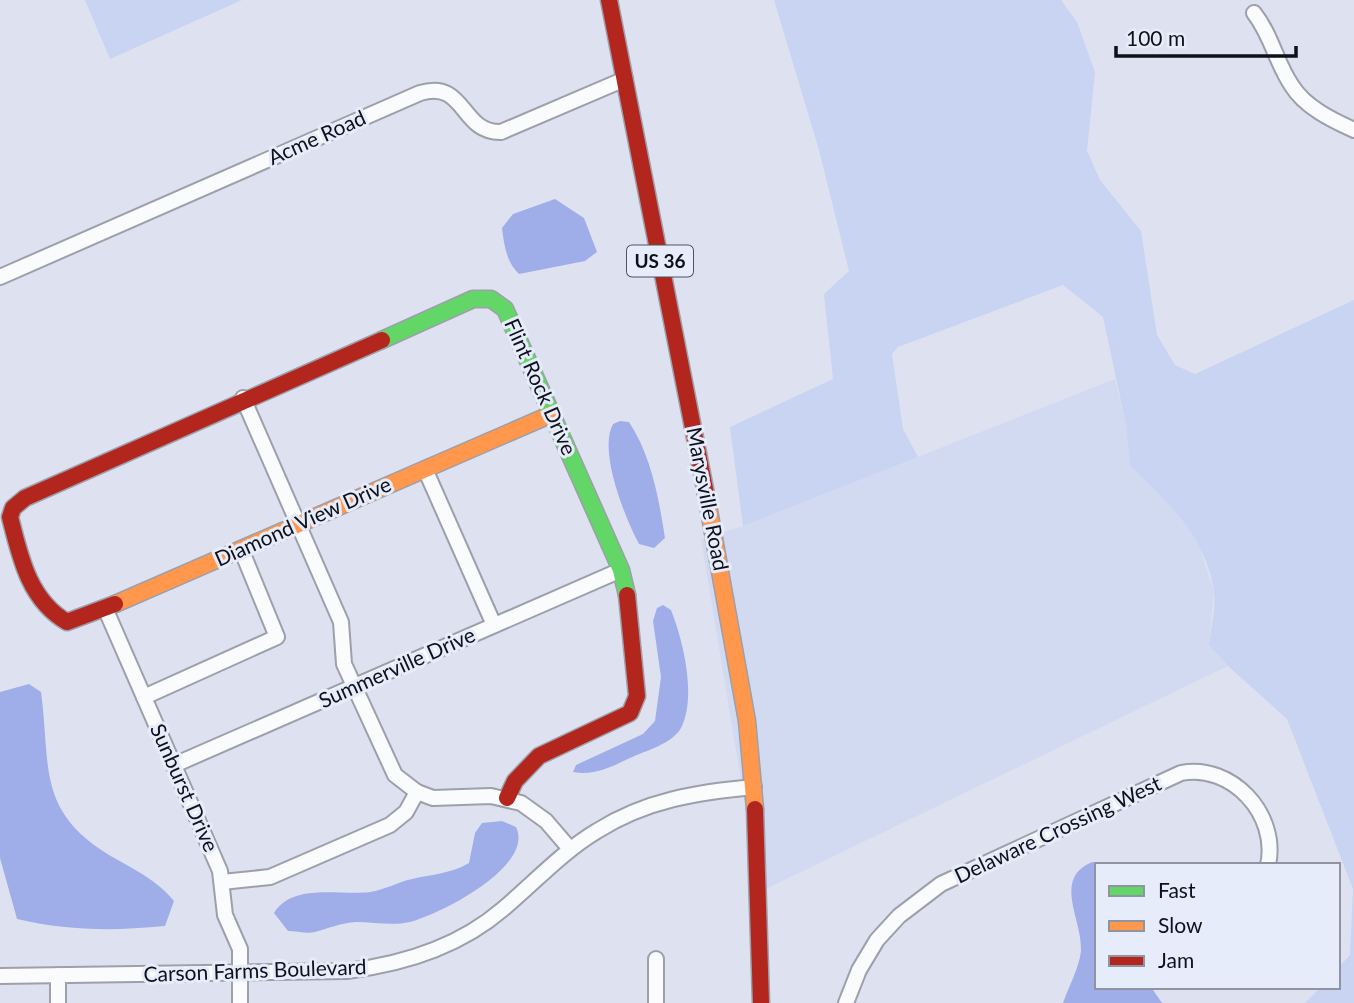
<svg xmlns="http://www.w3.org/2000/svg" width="1354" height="1003" font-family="Lato,sans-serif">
<rect width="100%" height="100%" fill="#dee2f0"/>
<polygon fill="#d2daf2" points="1115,379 1126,425 1130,466 1178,512 1196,535 1214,592 1209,645 1228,666 749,897 746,811 701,539 743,526"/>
<g fill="#c9d3f2">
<polygon points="85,0 242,0 110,59"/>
<path d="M774,0H1061L1077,22L1095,72L1087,151L1100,180L1141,231L1157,335L1175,365L1195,374L1354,300V1003H1305L1321,987H1338V968L1350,955L1353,889L1287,719L1228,666L1209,645C1211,628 1216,607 1214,591C1204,533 1170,505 1130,466L1126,425L1103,317L1063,285L898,347L892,354L903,429L918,457L743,526L730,427L833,379L824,294L849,271L819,150Z"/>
</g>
<g fill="#9faee8">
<path d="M555,199L584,218L597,252L585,261L519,274C506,262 504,244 502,228L513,214Z"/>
<path d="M620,421L629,422C651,455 659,499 665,538L654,548L639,544C625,518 598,451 613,424Z"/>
<path d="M663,605L671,610C683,640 697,697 681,728C672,744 645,751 630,758C611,767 594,776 573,772L576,765L643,734L655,721L661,677L653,621L657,608Z"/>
<path d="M29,684L41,692C51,766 36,810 109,855C133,869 156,879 174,901L165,926C112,931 69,931 17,919L0,858V692Z"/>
<path d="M502,821L516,827C535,866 441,914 410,922C392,926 374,922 356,922C341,923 329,928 315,932C307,934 296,931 288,931L274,913C293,882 340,896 370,892C384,890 398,882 412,879C433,874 450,874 469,863L475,833L482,823Z"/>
<path d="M1092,862L1103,865H1097V987H1151L1162,1003H1063C1069,986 1079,968 1081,951C1083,920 1052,879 1092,862Z"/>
</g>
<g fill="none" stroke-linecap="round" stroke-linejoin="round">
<g stroke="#9d9faa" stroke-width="18">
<g id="street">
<path d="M1254,13C1272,36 1276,63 1292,86C1305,107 1332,120 1354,130"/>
<path d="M0,277L420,93C466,79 460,133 501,132L625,79"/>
<polyline points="243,398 341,622 344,664 395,775 417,792 433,798 491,796 521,803 546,821 570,849"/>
<polyline points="425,469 494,625"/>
<polyline points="105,608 220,871 225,915 240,949 240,1003"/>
<polyline points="144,697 277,637 241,549"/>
<polyline points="174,765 621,570"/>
<polyline points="222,882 270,877 390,825 406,812 417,792"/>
<polyline points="58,975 58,1003"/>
<path d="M0,976L347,971C404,964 459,947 503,909C534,883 562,852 597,831C646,800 698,792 754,787"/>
<polyline points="656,1003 656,959"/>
<path d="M846,1003L859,970L877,940L899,916L941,884L1181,773C1231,763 1279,814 1268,865"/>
</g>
</g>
<g stroke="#9d9faa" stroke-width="19">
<polyline id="fast" points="382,340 473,299 491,299 505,309 621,570 627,595"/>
</g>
<g stroke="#9d9faa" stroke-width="19">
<g id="slow">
<polyline points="706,494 747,721 755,809"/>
<polyline points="115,604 552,414"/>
</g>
</g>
<g stroke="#9d9faa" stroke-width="19">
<g id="jam">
<polyline points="609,0 706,494"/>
<path d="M115,604L67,622C29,600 20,557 10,517L13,508L25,498L382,340"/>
<polyline points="507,798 515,781 539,756 630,713 637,696 627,595"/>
<polyline points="755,809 761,1003"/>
</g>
</g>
<use href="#street" stroke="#fafbfd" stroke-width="14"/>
<use href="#fast" stroke="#63d668" stroke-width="16"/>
<use href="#slow" stroke="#ff974d" stroke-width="16"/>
<use href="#jam" stroke="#b3261e" stroke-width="16"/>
</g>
<g text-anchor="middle" stroke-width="6" stroke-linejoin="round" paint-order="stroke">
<rect fill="#e7ecfb" stroke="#4f535d" stroke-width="2" x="627" y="245.5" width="66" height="31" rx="5"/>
<g font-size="19" font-weight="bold" fill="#0e1119">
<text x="660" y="268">US 36</text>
</g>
<g font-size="21" fill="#0e1119" stroke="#e7ecfb">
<text transform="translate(317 138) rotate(-24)" y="7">Acme Road</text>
<text transform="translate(540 387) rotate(66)" y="7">Flint Rock Drive</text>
<text transform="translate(707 499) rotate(79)" y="7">Marysville Road</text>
<text transform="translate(303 522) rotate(-24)" y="7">Diamond View Drive</text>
<text transform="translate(397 668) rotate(-24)" y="7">Summerville Drive</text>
<text transform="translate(184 788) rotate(66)" y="7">Sunburst Drive</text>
<text transform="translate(1058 830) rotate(-25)" y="7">Delaware Crossing West</text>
<text transform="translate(255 971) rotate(-2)" y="7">Carson Farms Boulevard</text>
</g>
</g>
<rect x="1095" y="863" width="245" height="126" fill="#e7ecfb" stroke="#9094a1" stroke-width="2"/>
<rect x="1109" y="886" width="35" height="10" fill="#63d668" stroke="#9094a1" stroke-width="2"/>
<text x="1158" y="898" font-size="21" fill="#0e1119">Fast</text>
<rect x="1109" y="921" width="35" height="10" fill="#ff974d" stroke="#9094a1" stroke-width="2"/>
<text x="1158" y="933" font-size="21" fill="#0e1119">Slow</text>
<rect x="1109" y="956" width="35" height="10" fill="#b3261e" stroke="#9094a1" stroke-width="2"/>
<text x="1158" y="968" font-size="21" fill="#0e1119">Jam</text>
<path d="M1116 46v10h180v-10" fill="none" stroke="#0e1119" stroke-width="3.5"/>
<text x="1126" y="46" font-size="21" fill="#0e1119" stroke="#e7ecfb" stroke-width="5" paint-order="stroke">100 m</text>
</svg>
